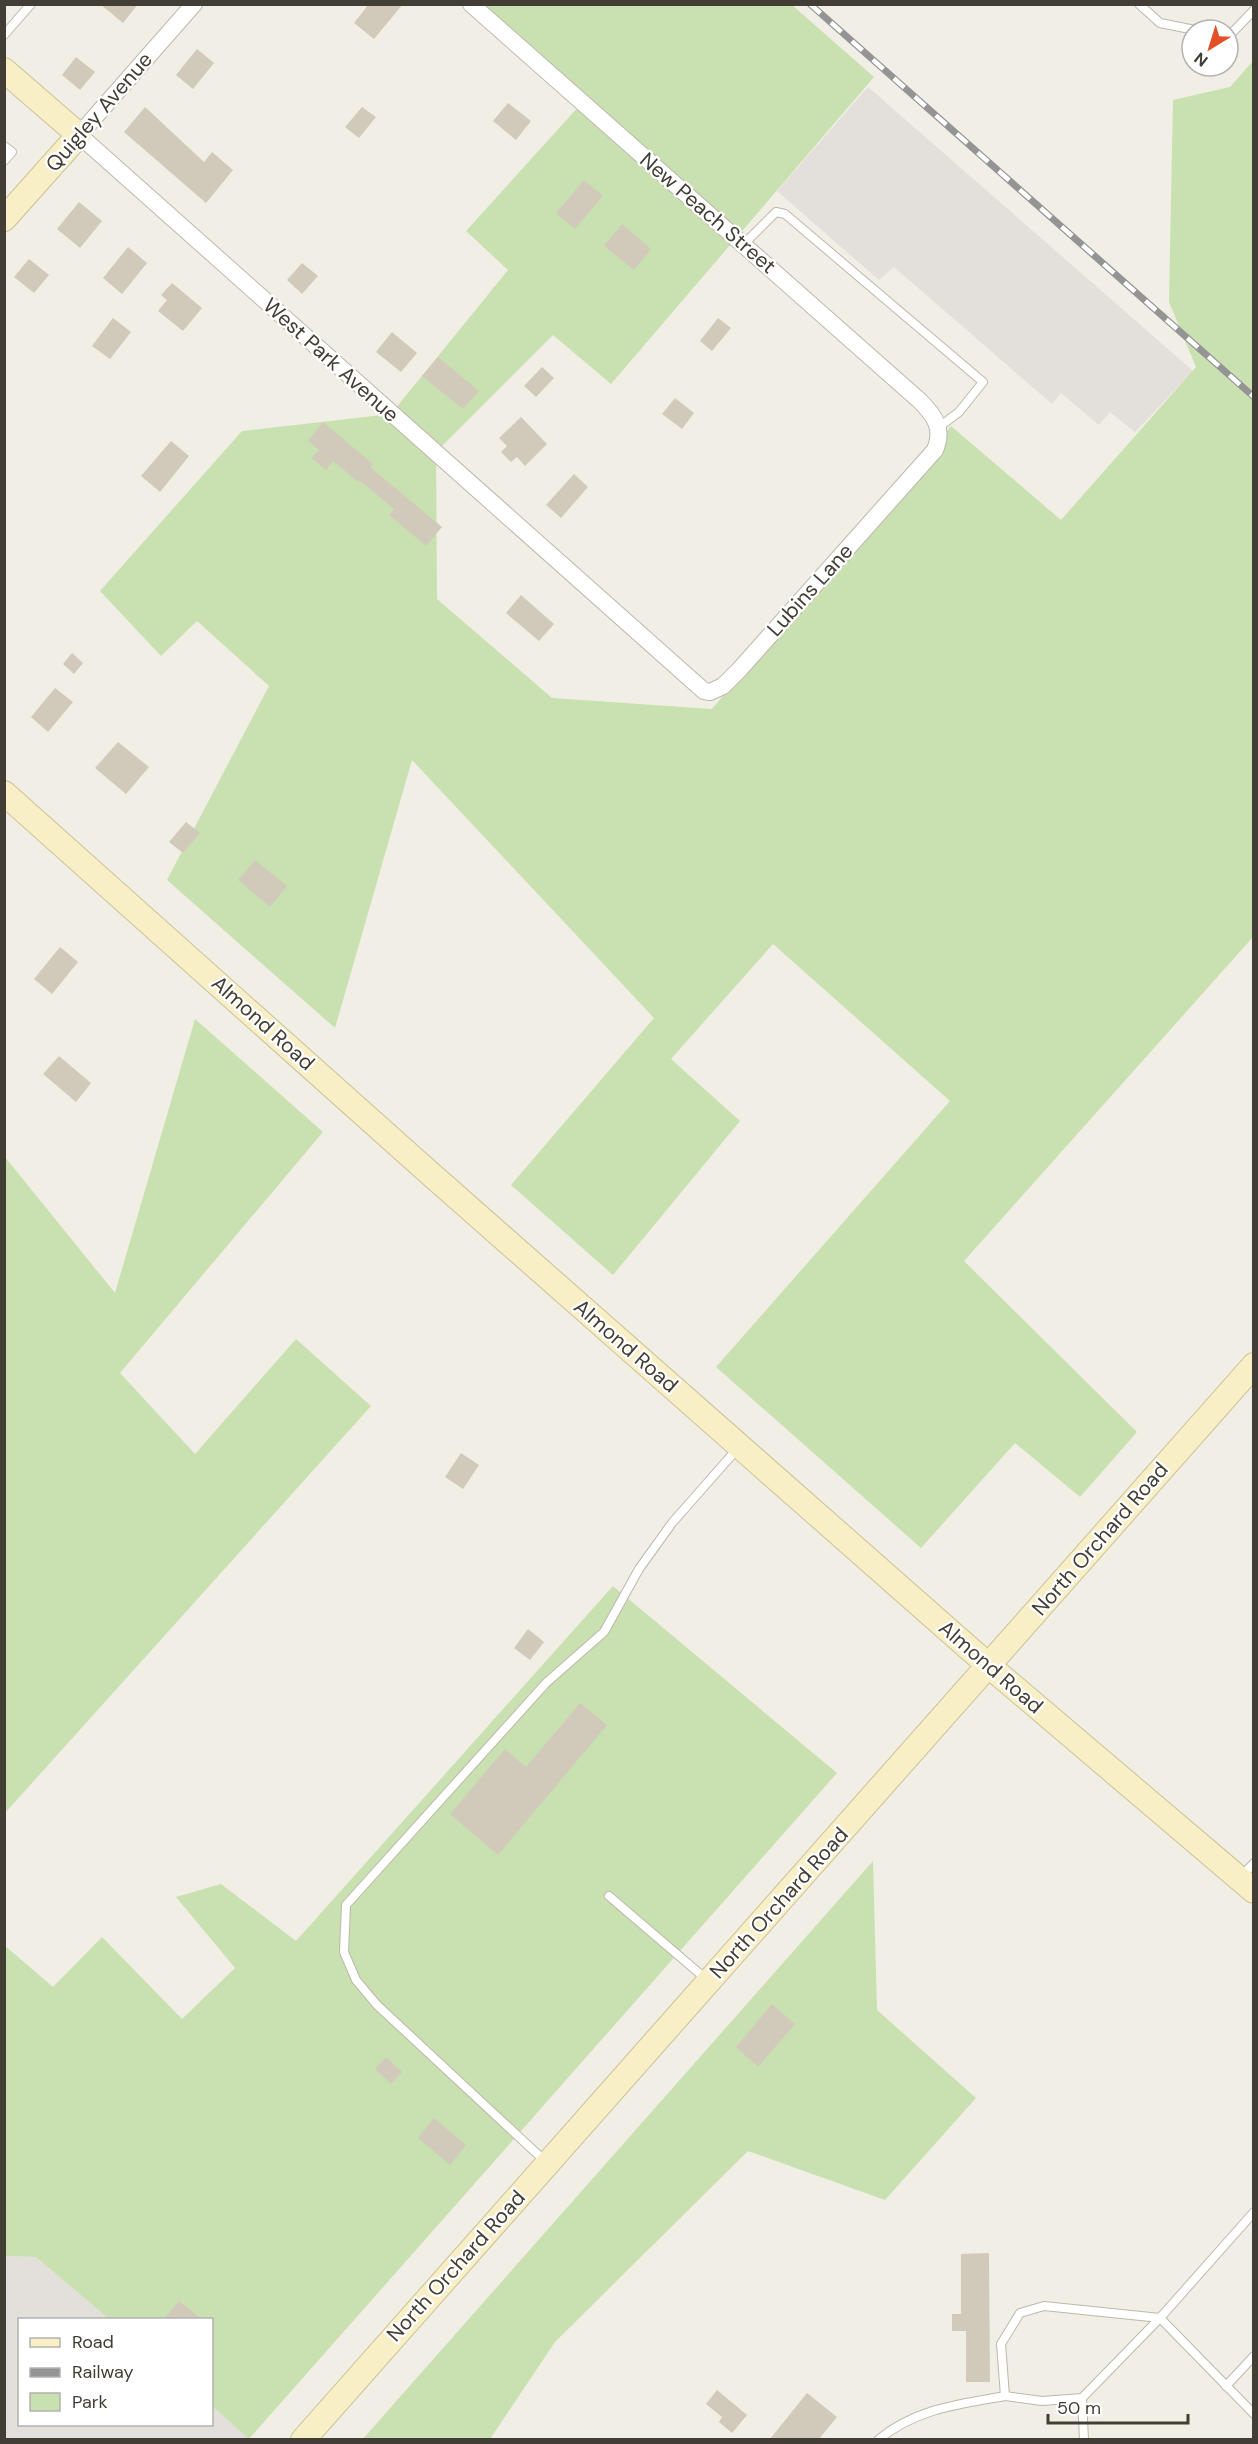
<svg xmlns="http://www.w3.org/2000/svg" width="1258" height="2444" font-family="'DM Sans',sans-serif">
<rect width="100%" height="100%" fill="#f0eee5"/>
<g fill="#e3dfda">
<polygon points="868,87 1193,371 1135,432 1110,412 1099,425 1061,393 1052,404 894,267 879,280 777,191"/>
<polygon points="5,2256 36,2257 109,2319 20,2320 20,2424 212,2424 212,2406 249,2439 5,2440"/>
</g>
<g fill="#c9e1b1">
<polygon points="469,5 792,5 874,77 611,384 553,335 436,452 437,599 552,698 712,709 951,426 1061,520 1196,367 1169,302 1173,100 1230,87 1253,61 1253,937 964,1261 1137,1432 1080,1497 1015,1443 921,1548 716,1367 950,1101 773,944 671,1059 740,1121 613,1275 511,1185 654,1018 412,760 335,1028 167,880 269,686 197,621 161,656 100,591 242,431 391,414 508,270 466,231 581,104"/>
<polygon points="195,1019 323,1132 120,1373 195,1454 296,1339 371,1406 5,1813 5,1157 115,1293"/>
<polygon points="613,1586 837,1773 249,2439 212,2406 212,2320 109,2319 36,2257 5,2256 4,1945 53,1987 102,1937 182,2019 235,1968 176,1897 221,1884 296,1941"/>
<polygon points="873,1861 877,2010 976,2098 885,2200 748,2151 555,2342 490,2439 362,2440"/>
</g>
<g fill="#d1cabb">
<polygon points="100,4 138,4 123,23"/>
<polygon points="369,4 403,4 374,39 354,23"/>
<polygon points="197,49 214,63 193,89 176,75"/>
<polygon points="76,57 95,72 80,90 62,75"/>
<polygon points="508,103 531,121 516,140 493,121"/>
<polygon points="145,107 204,162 212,152 233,170 206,203 124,132"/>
<polygon points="362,107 376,117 359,138 345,127"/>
<polygon points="584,180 603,196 575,229 556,213"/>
<polygon points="79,202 102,221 80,248 57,229"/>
<polygon points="622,224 651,249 634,270 604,246"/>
<polygon points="128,247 147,263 122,294 103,278"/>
<polygon points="29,259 49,275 34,293 14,277"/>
<polygon points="302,263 318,276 302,294 287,280"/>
<polygon points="172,283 202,308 183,331 158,311 167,300 161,295"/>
<polygon points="113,318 131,332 110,359 92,346"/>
<polygon points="718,318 731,328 712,351 700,341"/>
<polygon points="392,332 417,353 401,372 376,352"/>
<polygon points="438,357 479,391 463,409 422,376"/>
<polygon points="542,367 554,378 536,397 524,386"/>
<polygon points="675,398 694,413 682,429 662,414"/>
<polygon points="521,417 547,444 525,466 517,457 511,462 501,452 507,446 499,438"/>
<polygon points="323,422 373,464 370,467 442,527 426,546 389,515 394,509 359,480 358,482 333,461 326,470 311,458 319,450 308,441"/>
<polygon points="171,441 189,456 160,492 141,476"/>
<polygon points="574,474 588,487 561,518 546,505"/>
<polygon points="521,595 554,624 539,641 506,613"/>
<polygon points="72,653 83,663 74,674 63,664"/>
<polygon points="55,688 73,702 48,732 31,717"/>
<polygon points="118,742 149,767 126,794 95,768"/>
<polygon points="186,822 200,833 183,853 169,842"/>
<polygon points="255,860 287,886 270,907 238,880"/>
<polygon points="60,947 78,962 52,994 34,979"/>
<polygon points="59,1056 91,1083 76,1102 43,1074"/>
<polygon points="461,1453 479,1465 463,1489 445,1477"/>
<polygon points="528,1629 544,1642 530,1660 514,1648"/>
<polygon points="580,1703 607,1725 498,1855 450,1814 505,1749 526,1767"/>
<polygon points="772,2004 795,2024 758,2067 736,2047"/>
<polygon points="386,2057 402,2072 391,2084 375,2069"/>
<polygon points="434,2118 466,2145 450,2165 418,2138"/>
<polygon points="989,2253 990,2382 966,2382 966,2331 952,2331 952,2314 961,2314 961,2254"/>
<polygon points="179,2301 202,2319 164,2319"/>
<polygon points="717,2390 747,2415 732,2433 719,2422 722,2417 706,2404"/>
<polygon points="807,2393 837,2417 819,2439 770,2439"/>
</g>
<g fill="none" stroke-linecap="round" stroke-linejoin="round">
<g stroke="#beb8ac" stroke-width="10">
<g id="lane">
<polyline points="1139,4 1160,23 1195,30"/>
<polyline points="4,35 31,4"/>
<polyline points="1228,37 1254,10"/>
<polyline points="4,146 12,152 4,161"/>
<polyline points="743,245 776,212 785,214 983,382 959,412 939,427"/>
<polyline points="1240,1878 1254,1863"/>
<polyline points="609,1896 706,1979"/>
<polyline points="547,2163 377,2005 356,1980 344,1952 346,1905 546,1683 604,1632 639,1569 672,1523 738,1448"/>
<polyline points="1254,2212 1160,2318 1082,2398 1042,2401 1005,2396 1001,2344 1020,2313 1044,2306 1160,2318 1254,2414"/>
<polyline points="1226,2386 1254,2356"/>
<polyline points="1082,2398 1084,2440"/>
<path d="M878,2440C915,2409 959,2404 1005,2396"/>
</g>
</g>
<g stroke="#beb8ac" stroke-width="18">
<path id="street" d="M194,4L79,135L704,691L710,692L723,686L740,669L935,450C944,429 935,416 920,401L471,4"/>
</g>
<g stroke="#ccc298" stroke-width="26">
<g id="secondary">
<polyline points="4,70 79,135 4,219"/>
<polyline points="4,793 425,1169 988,1665 1254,1891"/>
<polyline points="303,2440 1254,1365"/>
</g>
</g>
<use href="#lane" stroke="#fff" stroke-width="8"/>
<use href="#street" stroke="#fff" stroke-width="16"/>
<use href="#secondary" stroke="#f9efc7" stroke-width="24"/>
<g stroke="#949494" stroke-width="7">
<polyline id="rail" points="810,4 1254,397"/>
</g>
<use href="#rail" stroke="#fff" stroke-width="4.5" stroke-dasharray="14" stroke-linecap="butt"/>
</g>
<g text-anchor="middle" stroke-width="4.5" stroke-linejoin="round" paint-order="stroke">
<g font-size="21" fill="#423e35" stroke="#fff">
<text transform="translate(99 112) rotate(-49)" y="7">Quigley Avenue</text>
<text transform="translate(708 213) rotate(41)" y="7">New Peach Street</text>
<text transform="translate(331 360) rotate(42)" y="7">West Park Avenue</text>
<text transform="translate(810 590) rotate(-48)" y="7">Lubins Lane</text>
<text transform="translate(263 1023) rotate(42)" y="7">Almond Road</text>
<text transform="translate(626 1346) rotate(41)" y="7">Almond Road</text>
<text transform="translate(1100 1539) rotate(-49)" y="7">North Orchard Road</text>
<text transform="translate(991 1667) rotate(41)" y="7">Almond Road</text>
<text transform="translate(779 1903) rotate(-48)" y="7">North Orchard Road</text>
<text transform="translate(456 2266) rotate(-48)" y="7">North Orchard Road</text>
</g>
</g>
<rect width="1258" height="2444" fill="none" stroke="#423e35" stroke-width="12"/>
<rect x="18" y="2318" width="195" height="108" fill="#ffffff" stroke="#b3b2ae" stroke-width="1.5"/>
<rect x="30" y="2338" width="30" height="9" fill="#f9efc7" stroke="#b3b2ae" stroke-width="1.5"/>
<text x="72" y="2348" font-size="18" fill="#423e35">Road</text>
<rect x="30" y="2368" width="30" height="9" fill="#949494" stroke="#b3b2ae" stroke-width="1.5"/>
<text x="72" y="2378" font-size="18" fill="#423e35">Railway</text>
<rect x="30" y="2393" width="30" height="18" fill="#c9e1b1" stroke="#b3b2ae" stroke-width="1.5"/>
<text x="72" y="2408" font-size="18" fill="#423e35">Park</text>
<g transform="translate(1210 48) rotate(218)"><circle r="28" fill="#ffffff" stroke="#b3b2ae" stroke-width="1.5"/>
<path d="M0-4.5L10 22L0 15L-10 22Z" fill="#e44f28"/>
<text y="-9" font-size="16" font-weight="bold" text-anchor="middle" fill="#423e35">N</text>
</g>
<path d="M1048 2414v9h140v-9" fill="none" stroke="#423e35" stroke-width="3"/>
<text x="1057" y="2414" font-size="18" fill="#423e35" stroke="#ffffff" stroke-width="4.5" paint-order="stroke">50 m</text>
</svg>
